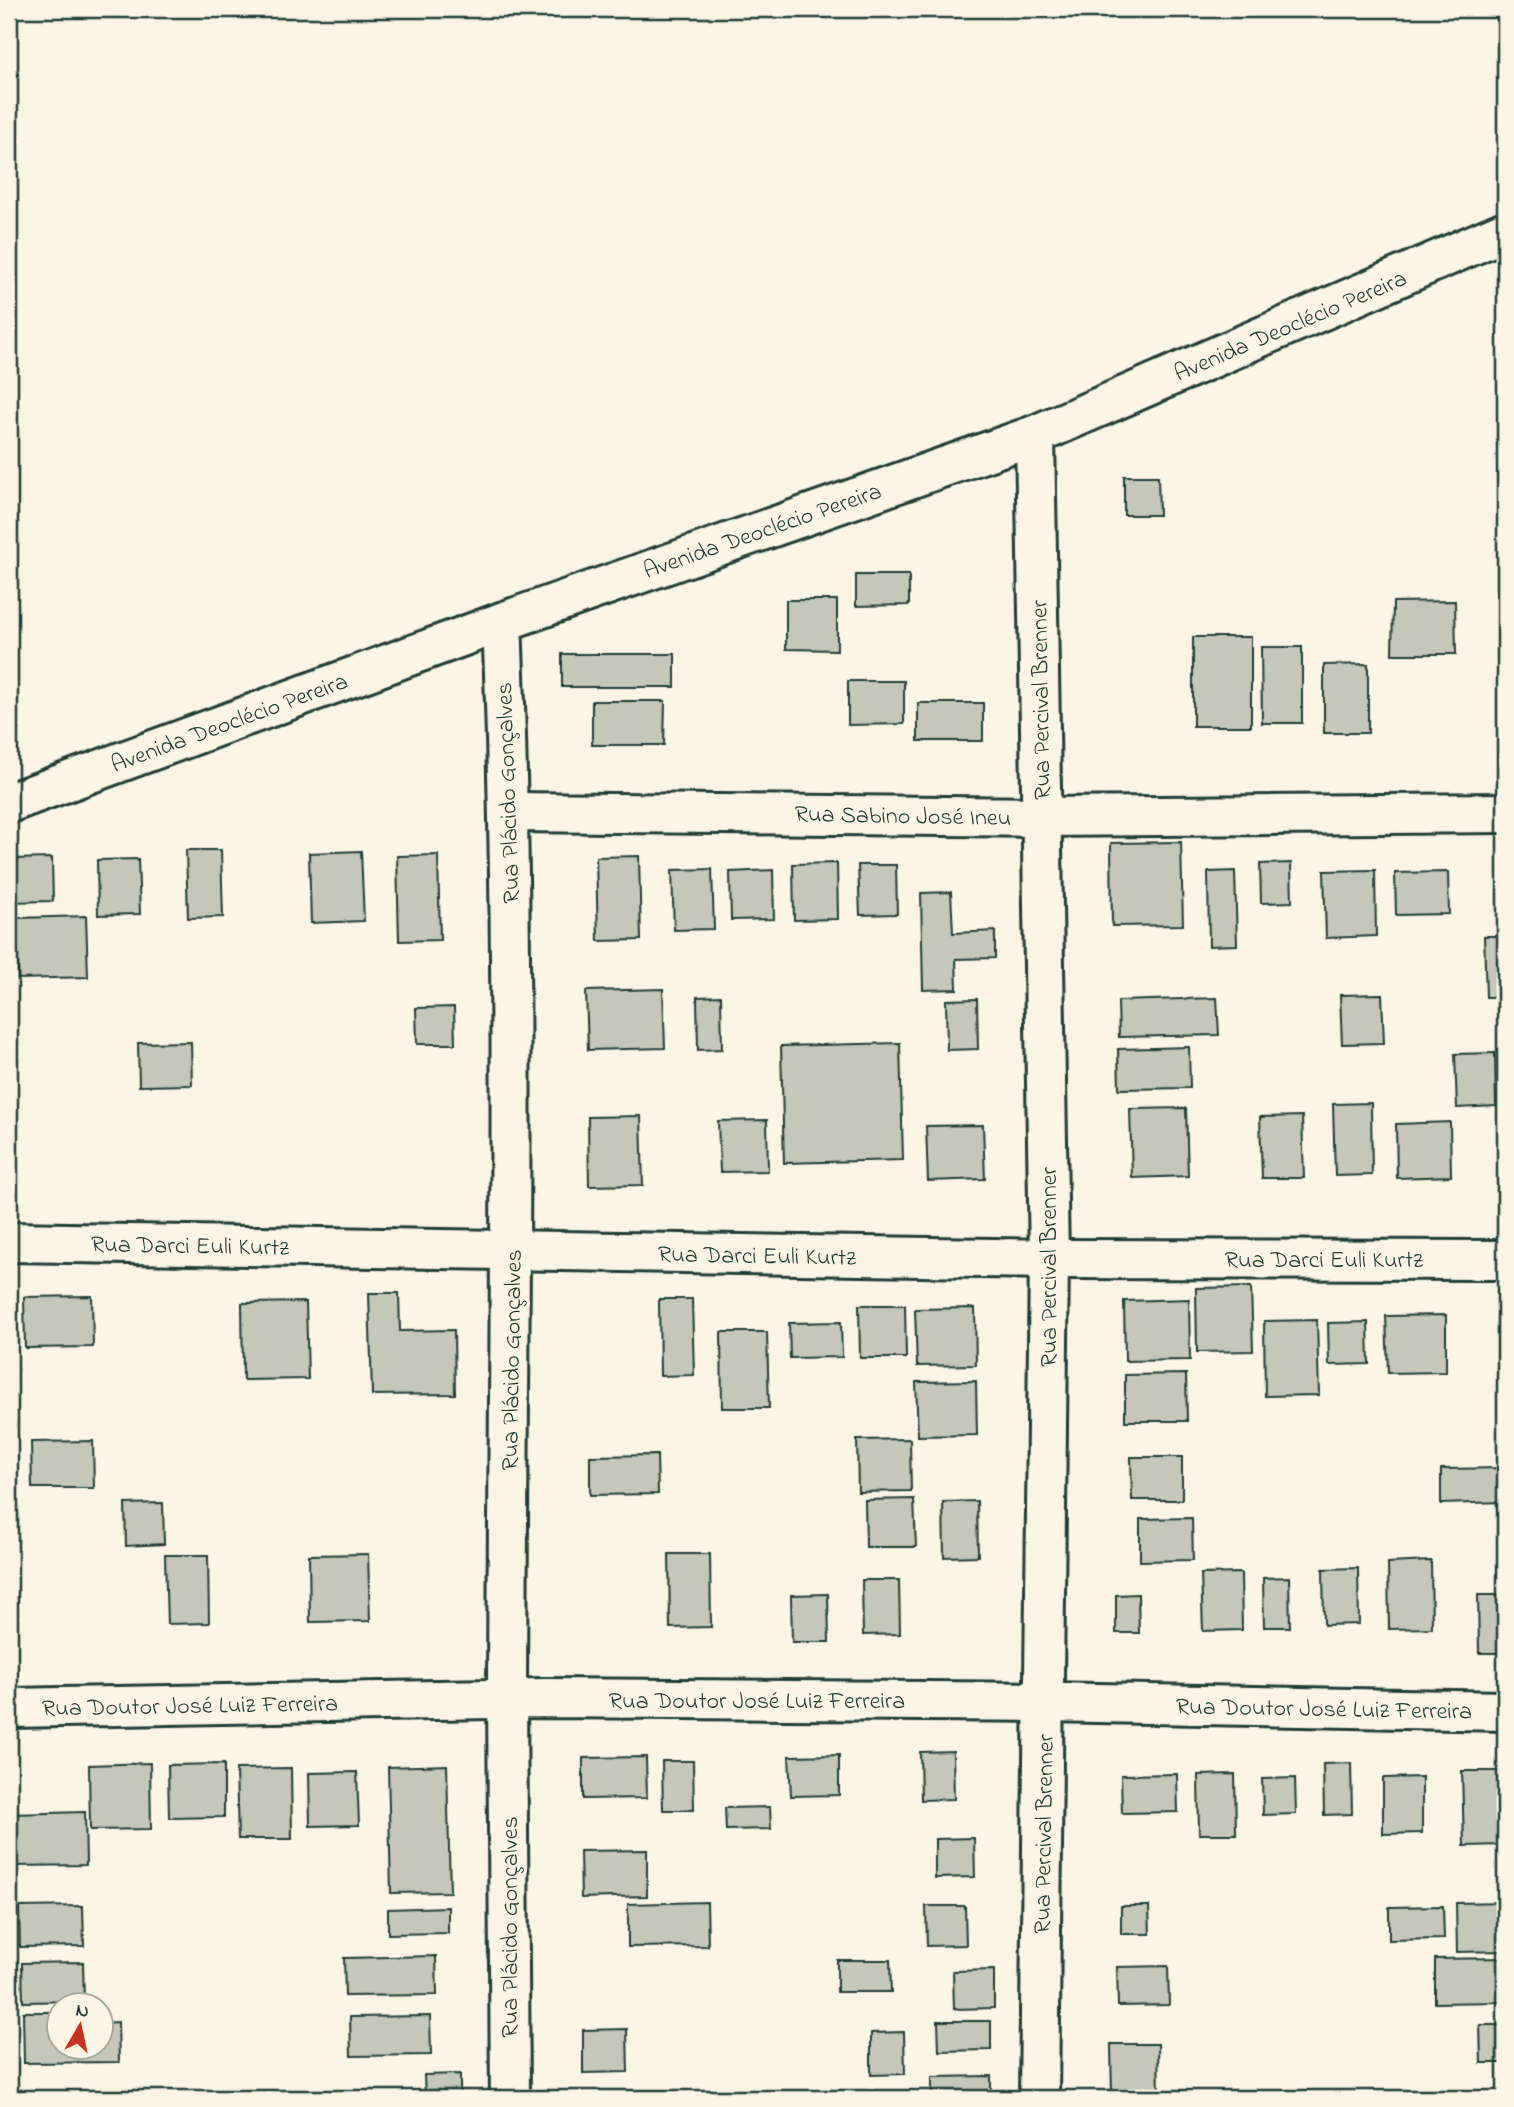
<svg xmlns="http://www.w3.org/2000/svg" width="1514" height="2107" font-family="'Indie Flower',sans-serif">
<rect width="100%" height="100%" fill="#fcf5e5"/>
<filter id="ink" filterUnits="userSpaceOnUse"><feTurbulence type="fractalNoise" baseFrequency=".0143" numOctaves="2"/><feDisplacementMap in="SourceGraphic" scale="14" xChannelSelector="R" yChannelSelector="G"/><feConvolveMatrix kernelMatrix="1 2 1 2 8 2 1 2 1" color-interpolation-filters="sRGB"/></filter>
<g filter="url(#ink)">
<g fill="#c5c7b9" stroke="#1f3d34" stroke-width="2">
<polygon points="1124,476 1158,476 1159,515 1124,515"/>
<polygon points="856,575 909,575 909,605 856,606"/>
<polygon points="786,600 837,600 837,650 786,649"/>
<polygon points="1455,601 1456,654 1392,654 1393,602"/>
<rect x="1193" y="637" width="58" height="89"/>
<polygon points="1261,647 1302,647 1302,723 1262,723"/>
<rect x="562" y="654" width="113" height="33"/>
<polygon points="1368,664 1368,733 1324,733 1324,665"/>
<polygon points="848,681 904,681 904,724 848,725"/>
<polygon points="592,701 665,701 664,745 592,745"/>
<rect x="918" y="703" width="65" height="38"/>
<polygon points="1181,842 1183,925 1112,926 1111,843"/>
<polygon points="186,850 221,850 223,917 188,918"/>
<polygon points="361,851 364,921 311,923 309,853"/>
<polygon points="438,855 440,940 399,941 397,856"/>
<polygon points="639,856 641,940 598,941 596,857"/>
<polygon points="52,858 53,901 9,902 9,859"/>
<polygon points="138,859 140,914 98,915 97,860"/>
<polygon points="837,863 838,919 794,920 793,864"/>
<polygon points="1291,863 1292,902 1261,903 1260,864"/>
<polygon points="858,865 896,865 897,914 860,915"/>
<polygon points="712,869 714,929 674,930 672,870"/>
<polygon points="773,870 774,919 731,920 730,872"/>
<polygon points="1375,870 1376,936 1326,938 1324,871"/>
<polygon points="1235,871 1237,945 1209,946 1208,872"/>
<polygon points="1448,872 1449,914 1396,915 1395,873"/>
<polygon points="951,892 953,933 995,931 995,958 956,959 957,989 923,990 921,893"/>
<polygon points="86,916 88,977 18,979 16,918"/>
<polygon points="1484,936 1505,936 1505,997 1486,997"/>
<polygon points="663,989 665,1048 588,1050 586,991"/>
<polygon points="1382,994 1384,1043 1342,1044 1340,995"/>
<polygon points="721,996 722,1049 698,1050 697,997"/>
<polygon points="1217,998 1219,1035 1119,1037 1118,1001"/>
<polygon points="977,999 978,1049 947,1050 946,1000"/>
<polygon points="454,1007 455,1044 417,1044 416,1008"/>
<polygon points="191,1042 192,1085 139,1086 138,1043"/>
<polygon points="900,1043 903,1160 784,1163 781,1046"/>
<polygon points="1189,1047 1190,1088 1119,1089 1118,1049"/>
<polygon points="1495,1053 1496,1106 1457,1108 1455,1054"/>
<polygon points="1371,1103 1372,1175 1335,1176 1333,1104"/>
<polygon points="1186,1108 1188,1176 1132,1178 1130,1109"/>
<polygon points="641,1116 643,1185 589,1186 588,1117"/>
<polygon points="1302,1116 1304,1178 1262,1178 1260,1117"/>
<polygon points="767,1120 768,1171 720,1172 718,1121"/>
<polygon points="1450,1122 1451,1176 1397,1178 1396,1124"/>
<polygon points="983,1125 985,1179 928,1181 926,1126"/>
<polygon points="1251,1287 1253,1351 1197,1352 1196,1288"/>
<polygon points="369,1293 399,1293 400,1331 454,1330 455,1394 372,1395"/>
<polygon points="92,1296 93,1347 25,1348 24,1297"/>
<polygon points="659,1299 692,1299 694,1375 660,1376"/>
<polygon points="1189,1299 1190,1360 1125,1361 1124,1301"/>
<polygon points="306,1302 308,1379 243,1380 242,1303"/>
<polygon points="859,1305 905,1305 906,1358 860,1358"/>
<polygon points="975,1308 976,1365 917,1366 915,1309"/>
<polygon points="1446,1315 1446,1372 1388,1373 1386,1316"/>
<polygon points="1317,1320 1319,1395 1265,1396 1264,1321"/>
<polygon points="841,1322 842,1357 790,1358 789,1323"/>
<polygon points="1368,1322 1369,1364 1329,1365 1328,1323"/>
<polygon points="721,1332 767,1332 769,1408 722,1408"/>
<polygon points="1186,1374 1187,1421 1125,1421 1125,1375"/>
<polygon points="976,1381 977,1435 918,1436 916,1382"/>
<polygon points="910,1439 911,1491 858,1492 857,1440"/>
<polygon points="93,1441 94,1488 32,1488 31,1442"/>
<polygon points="657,1455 658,1494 590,1495 590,1456"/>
<polygon points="1131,1457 1182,1457 1182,1500 1132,1500"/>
<polygon points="1505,1468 1505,1502 1441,1504 1441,1469"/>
<polygon points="914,1499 916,1547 866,1547 865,1500"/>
<polygon points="977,1501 978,1556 944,1557 943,1502"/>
<polygon points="163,1503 164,1544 126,1546 125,1504"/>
<polygon points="1192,1518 1193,1560 1140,1561 1140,1519"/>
<polygon points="368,1554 370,1621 310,1622 309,1555"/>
<polygon points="669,1554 710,1554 711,1627 670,1628"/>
<polygon points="165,1555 208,1555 209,1623 167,1624"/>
<polygon points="1431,1561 1432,1628 1389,1629 1388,1563"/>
<polygon points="1358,1568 1359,1624 1324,1625 1323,1569"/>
<polygon points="1241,1573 1242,1630 1203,1631 1201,1574"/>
<polygon points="1289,1577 1290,1627 1264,1627 1263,1578"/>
<polygon points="862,1580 899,1580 900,1634 863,1635"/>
<polygon points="828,1594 829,1642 792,1642 791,1595"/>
<polygon points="1138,1594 1139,1633 1116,1633 1116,1595"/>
<polygon points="1478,1595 1505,1595 1505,1653 1479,1653"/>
<polygon points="953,1751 954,1799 921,1800 920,1752"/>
<polygon points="839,1755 839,1795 791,1796 789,1756"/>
<polygon points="646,1757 647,1798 583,1799 583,1758"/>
<polygon points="662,1761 693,1761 694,1810 663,1810"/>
<polygon points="150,1763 151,1829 90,1830 89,1765"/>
<polygon points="1351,1763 1352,1814 1324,1815 1323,1764"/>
<polygon points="224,1764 224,1817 169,1818 168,1765"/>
<polygon points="447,1765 450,1892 391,1893 388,1767"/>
<polygon points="291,1768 292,1839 238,1839 236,1769"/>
<polygon points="1462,1771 1505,1771 1505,1845 1464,1846"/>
<polygon points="357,1772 359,1825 310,1826 309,1773"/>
<polygon points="1177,1774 1178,1812 1122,1813 1121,1775"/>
<polygon points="1235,1774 1236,1834 1199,1834 1198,1775"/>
<polygon points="1422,1777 1422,1833 1383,1834 1383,1778"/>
<polygon points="1295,1778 1296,1814 1263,1815 1262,1779"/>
<polygon points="770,1807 771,1829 726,1830 725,1808"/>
<polygon points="85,1812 86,1865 14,1866 13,1814"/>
<polygon points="974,1838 975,1877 935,1878 935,1839"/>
<polygon points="647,1850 647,1896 581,1898 580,1851"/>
<polygon points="707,1902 708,1946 628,1947 628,1904"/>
<polygon points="1505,1902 1505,1951 1457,1952 1456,1903"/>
<polygon points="83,1906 84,1946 20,1947 19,1907"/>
<polygon points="926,1906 965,1906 966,1945 927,1946"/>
<polygon points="1121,1906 1149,1906 1150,1934 1121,1934"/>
<polygon points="1443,1906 1444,1939 1389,1940 1389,1907"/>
<polygon points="448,1907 448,1933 388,1934 388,1909"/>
<polygon points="436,1956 437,1995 345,1996 344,1958"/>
<polygon points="1505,1958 1505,2002 1435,2003 1435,1959"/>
<polygon points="837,1960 890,1960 891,1992 837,1992"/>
<polygon points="83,1962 84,2001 23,2002 22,1963"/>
<polygon points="1168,1966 1169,2005 1118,2006 1117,1967"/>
<polygon points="994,1970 994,2008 954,2009 953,1971"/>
<polygon points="23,2012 52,2012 53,2024 60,2024 60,2048 102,2048 102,2023 118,2022 119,2062 24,2063"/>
<polygon points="430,2016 431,2055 351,2056 350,2017"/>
<polygon points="938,2021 991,2021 991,2050 939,2051"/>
<polygon points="1480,2025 1505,2025 1505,2063 1481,2063"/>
<polygon points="627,2029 628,2072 583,2073 583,2030"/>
<polygon points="904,2032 905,2074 871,2075 871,2033"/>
<polygon points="1111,2044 1158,2044 1159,2098 1112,2098"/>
<polygon points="460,2074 460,2098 425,2098 424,2075"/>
<polygon points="991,2076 991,2098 932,2098 932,2077"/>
</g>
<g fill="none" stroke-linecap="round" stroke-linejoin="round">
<g stroke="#1f3d34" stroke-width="44">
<g id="minor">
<polyline points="1035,435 1049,1259 1039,2098"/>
<path d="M502,622C517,980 508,1339 507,1697C507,1831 509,1965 510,2098"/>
<polyline points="9,803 502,622 1035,435 1505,231"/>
<polyline points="510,812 1042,817 1505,813"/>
<polyline points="9,1242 1049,1259 1505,1260"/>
<polyline points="9,1708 544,1698 1045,1702 1505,1711"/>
</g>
</g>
<use href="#minor" stroke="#fcf5e5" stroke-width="38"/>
</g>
</g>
<g text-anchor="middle" stroke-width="6" stroke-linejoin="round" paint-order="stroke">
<g font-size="24" fill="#1f3d34" stroke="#fcf5e5">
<text transform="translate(1290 325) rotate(-23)" y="8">Avenida Deoclécio Pereira</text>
<text transform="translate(762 530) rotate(-19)" y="8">Avenida Deoclécio Pereira</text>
<text transform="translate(1040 700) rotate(-91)" y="8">Rua Percival Brenner</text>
<text transform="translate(229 722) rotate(-20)" y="8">Avenida Deoclécio Pereira</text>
<text transform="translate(507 793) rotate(-92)" y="8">Rua Plácido Gonçalves</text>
<text transform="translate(903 815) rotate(1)" y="8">Rua Sabino José Ineu</text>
<text transform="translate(190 1245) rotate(1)" y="8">Rua Darci Euli Kurtz</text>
<text transform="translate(757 1255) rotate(1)" y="8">Rua Darci Euli Kurtz</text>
<text x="1324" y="1267">Rua Darci Euli Kurtz</text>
<text transform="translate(1048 1267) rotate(-90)" y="8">Rua Percival Brenner</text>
<text transform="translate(511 1360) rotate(-89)" y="8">Rua Plácido Gonçalves</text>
<text x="757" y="1708">Rua Doutor José Luiz Ferreira</text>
<text transform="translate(190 1705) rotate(-1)" y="8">Rua Doutor José Luiz Ferreira</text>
<text transform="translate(1324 1708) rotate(1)" y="8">Rua Doutor José Luiz Ferreira</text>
<text transform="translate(1043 1834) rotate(-89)" y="8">Rua Percival Brenner</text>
<text transform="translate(509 1927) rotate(-90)" y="8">Rua Plácido Gonçalves</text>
</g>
</g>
<rect width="1514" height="2107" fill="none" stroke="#fcf5e5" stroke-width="35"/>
<rect x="18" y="18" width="1479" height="2072" fill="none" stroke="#1f3d34" stroke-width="2.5" filter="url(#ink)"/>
<g transform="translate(80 2026) rotate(9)"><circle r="33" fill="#fcf5e5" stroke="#a4ab9e" stroke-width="2"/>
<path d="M0-5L12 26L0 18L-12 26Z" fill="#c8321e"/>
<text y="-10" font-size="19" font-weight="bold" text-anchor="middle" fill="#1f3d34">N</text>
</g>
</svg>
